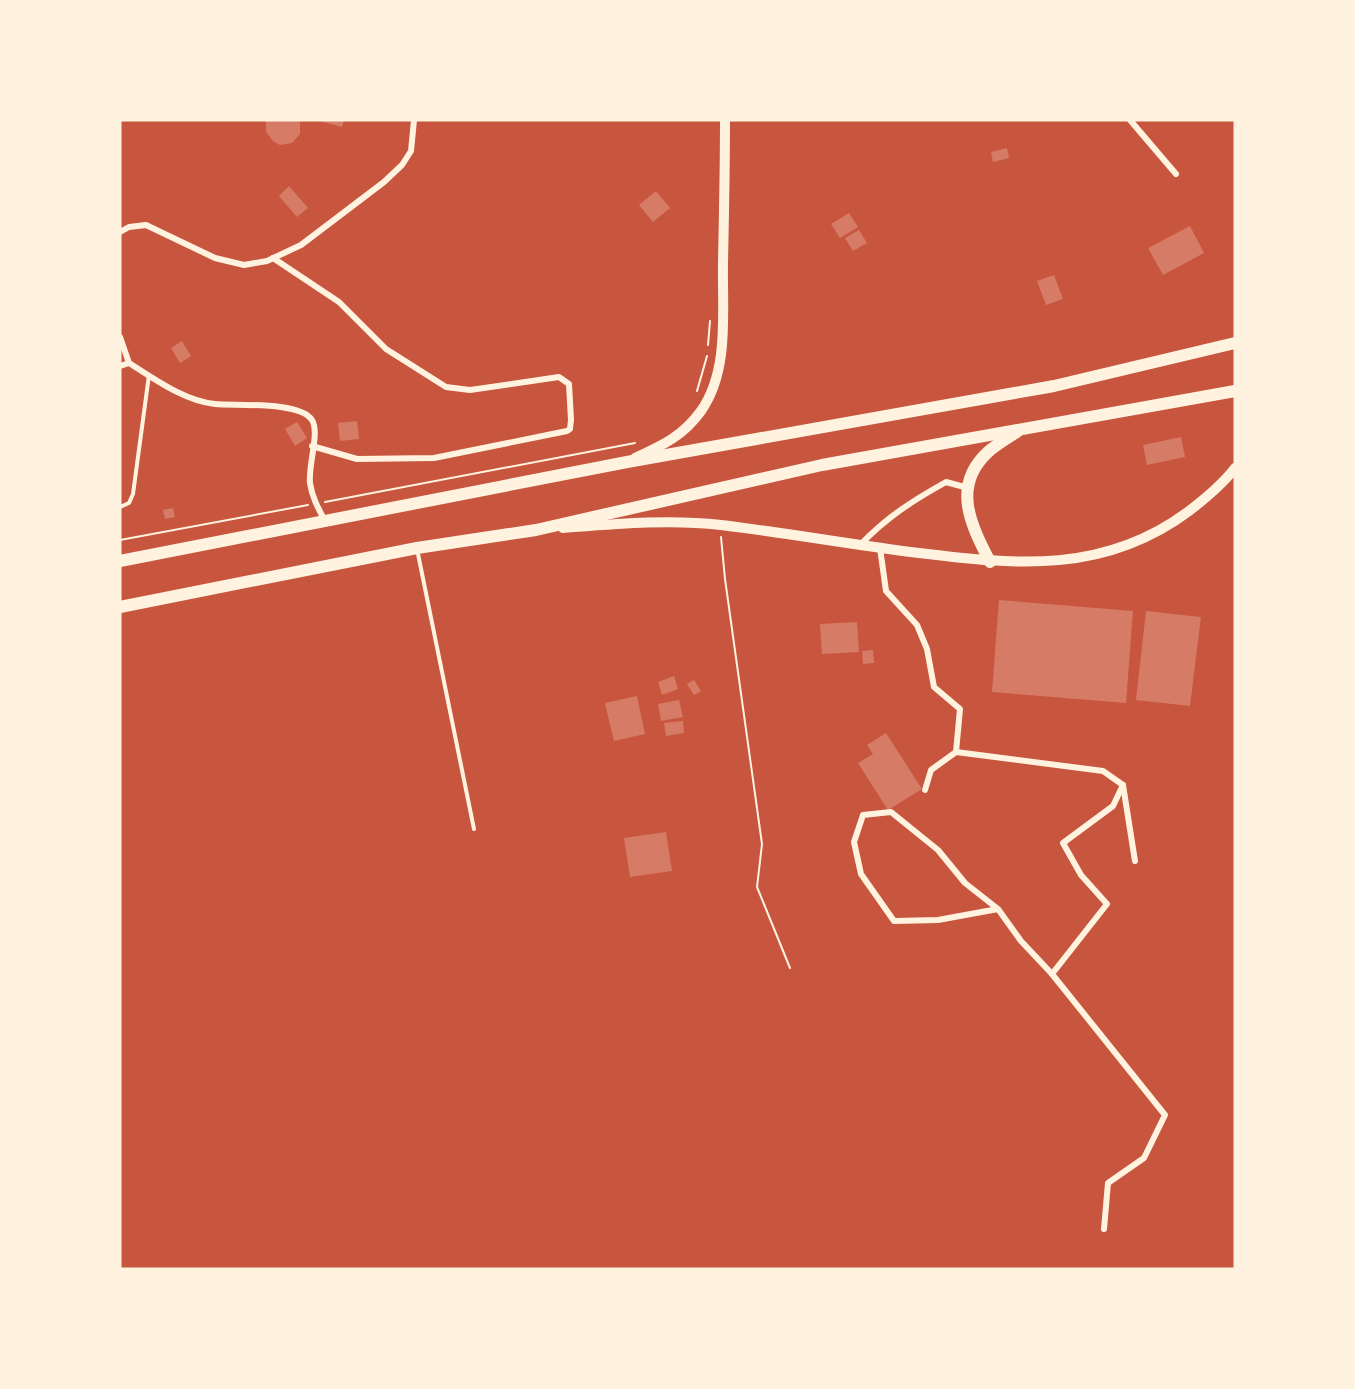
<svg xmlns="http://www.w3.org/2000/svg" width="1355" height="1389" font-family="Manrope,sans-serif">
<rect width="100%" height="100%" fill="#c8553d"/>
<g fill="#d67c66">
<polygon points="266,120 300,120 300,134 292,143 280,145 274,142 266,132"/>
<polygon points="316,120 344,120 342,127"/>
<polygon points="1007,148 1009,158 993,162 991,152"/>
<polygon points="289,186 308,208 297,217 279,196"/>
<polygon points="656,191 670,208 653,222 639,205"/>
<polygon points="849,213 858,227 840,238 831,224"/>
<polygon points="1190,226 1204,253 1163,275 1148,248"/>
<polygon points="859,230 867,243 853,251 845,238"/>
<polygon points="1054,275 1063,299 1046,305 1037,281"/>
<polygon points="182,341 191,356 180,363 171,348"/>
<polygon points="357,421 359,439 340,441 338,423"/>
<polygon points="297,422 307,438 295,446 285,429"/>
<polygon points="1181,437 1185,457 1147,465 1143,445"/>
<polygon points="173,508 175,517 165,519 163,510"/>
<polygon points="999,600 1133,611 1126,703 992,692"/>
<polygon points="1146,611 1201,617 1190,706 1136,700"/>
<polygon points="857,622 859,652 822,654 820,624"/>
<polygon points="873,650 874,663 863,664 862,651"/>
<polygon points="674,676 678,689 662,695 658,682"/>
<polygon points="694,680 701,691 694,695 687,684"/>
<polygon points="637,696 645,734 614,741 605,703"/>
<polygon points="679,700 683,717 661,721 658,704"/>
<polygon points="683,721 684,733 666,736 664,723"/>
<polygon points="886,733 922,789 888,810 858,763 873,754 867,745"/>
<polygon points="666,832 672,871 630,877 624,838"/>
</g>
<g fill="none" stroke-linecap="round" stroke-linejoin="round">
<g stroke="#fff3e0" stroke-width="2">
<polyline points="708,345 710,321"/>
<polyline points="697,391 707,356"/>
<polyline points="325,502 635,443"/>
<polyline points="721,537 725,579 762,844 757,887 790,968"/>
<polyline points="120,540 308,505"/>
</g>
<g stroke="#fff3e0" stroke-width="4">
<polyline points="120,507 129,503 133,494 149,375"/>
<polyline points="417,549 474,829"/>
</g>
<g stroke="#fff3e0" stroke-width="6">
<polyline points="1130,120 1176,174"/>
<polyline points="120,232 129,227 146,225 215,258 244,265 267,261 301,245 384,182 402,165 411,151 414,120"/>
<polyline points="273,258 339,302 386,349 446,387 470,390 559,377 569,384 571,420 570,429 567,431 434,458 357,459 312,446"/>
<path d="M120,337L129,363C155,379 184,401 215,404C236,406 300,401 312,420C320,433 308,465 310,483C312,497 318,508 325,521"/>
<polyline points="120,366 129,363"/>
<path d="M860,545C887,517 912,501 946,482L968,488"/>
<polyline points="880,548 886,591 917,625 927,649 934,687 960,709 956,752"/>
<polyline points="1123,785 1135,861"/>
<polyline points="925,790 931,770 956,752 1103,771 1123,785 1113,806 1063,843 1081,875 1107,904 1052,974"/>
<polyline points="998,909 938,920 894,921 861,874 854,842 863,815 891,812 938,850 965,883 998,909 1021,941 1052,974 1165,1115 1144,1158 1108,1183 1104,1229"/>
</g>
<g stroke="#fff3e0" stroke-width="10">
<path d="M635,458C663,445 683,436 701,411C730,370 722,310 723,263C724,215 725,168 725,120"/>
<path d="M563,528C615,524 669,519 721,525C788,533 853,545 919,553C1017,565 1105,574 1189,511C1206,498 1222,485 1235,468"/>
</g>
<g stroke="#fff3e0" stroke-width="12">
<polyline points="120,561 627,462 1054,386 1235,343"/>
<path d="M990,562C971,525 951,486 988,452C997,444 1008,438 1018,431"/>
<polyline points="120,607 417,548 536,530 822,465 1235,391"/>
</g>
</g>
<rect width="1355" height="1389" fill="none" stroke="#fff3e0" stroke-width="243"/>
</svg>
